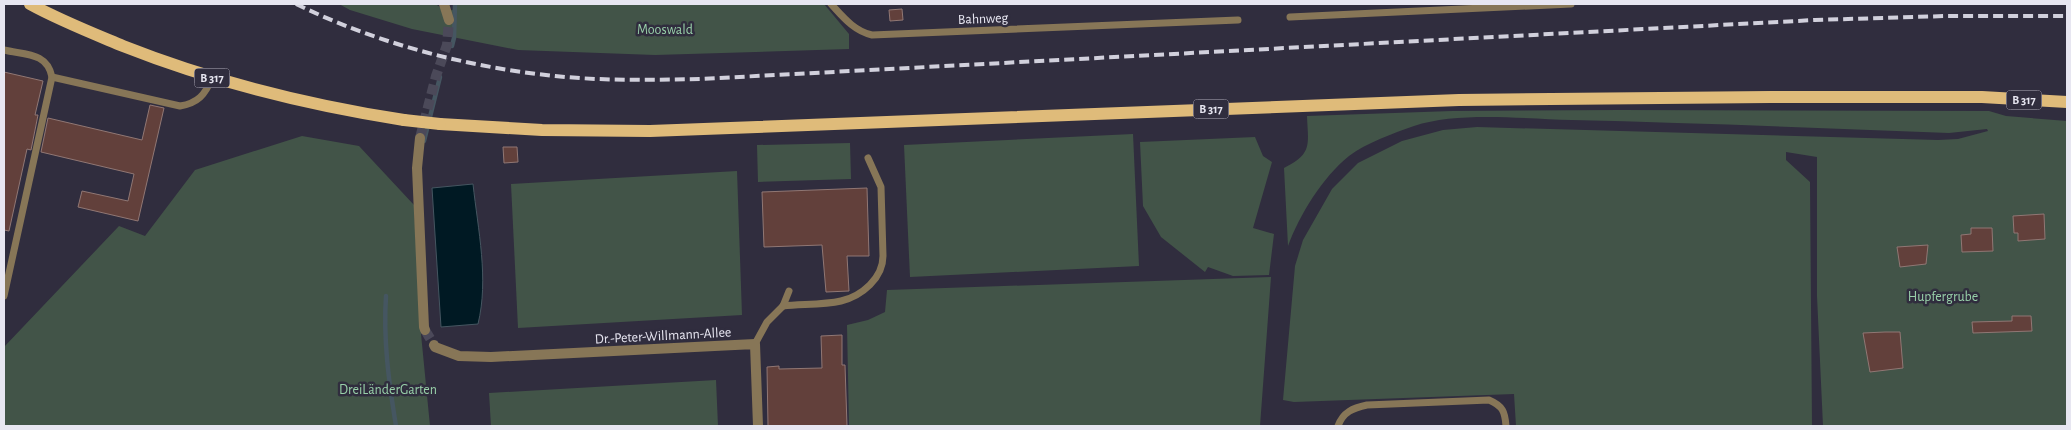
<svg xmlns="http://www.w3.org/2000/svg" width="2071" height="430" font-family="'Alegreya Sans',sans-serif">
<rect width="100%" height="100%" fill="#302d3e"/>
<g fill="#425448">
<polygon points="339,4 435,4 447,11 457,9 457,4 824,4 849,34 849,49 655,55 518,50 412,29 350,10"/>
<path d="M1620,110L1989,111L2006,116L2067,121V426H1823L1817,296V157L1786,152V160L1810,182L1812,426H1516L1514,394L1294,402L1283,400L1295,266L1303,240L1332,189L1358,163L1402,141L1443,130L1477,127L1938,140L1958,139L1988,131L1987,129L1949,133C1823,128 1698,123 1572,120C1525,119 1458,111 1414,126C1394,133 1366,143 1349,156C1322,178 1300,214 1288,246L1284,168C1313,154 1308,144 1307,116L1452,111Z"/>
<polygon points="1133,134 1139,266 910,277 904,145"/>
<polygon points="302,136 359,146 414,205 421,334 430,426 4,426 4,347 119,226 145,236 195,170"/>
<polygon points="1255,137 1263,156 1272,162 1253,228 1274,234 1269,275 1233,276 1208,267 1205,272 1161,237 1143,206 1140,142"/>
<polygon points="850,143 851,179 758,182 757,145"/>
<polygon points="737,171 742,315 518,328 511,184"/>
<polygon points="1271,277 1260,426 849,426 847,325 868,320 885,312 887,290"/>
<polygon points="716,380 718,426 491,426 489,393"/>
</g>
<path fill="#001923" stroke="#455661" d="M473,184C478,230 489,279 478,324L441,327L432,188Z"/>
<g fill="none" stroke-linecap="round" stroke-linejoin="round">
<g stroke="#455661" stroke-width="4.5">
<polyline points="452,46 454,38 455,4"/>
<polyline points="424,141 440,77"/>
<path d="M386,296C383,340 389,383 396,426"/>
</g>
</g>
<g fill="#62403b" stroke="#907774">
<polygon points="902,9 903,20 890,21 889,10"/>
<polygon points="4,72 43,81 35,115 38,115 31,150 27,149 9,231 4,230"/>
<polygon points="150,105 164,108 138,221 78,207 82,191 128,201 134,174 41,152 48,118 142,140"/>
<polygon points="503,147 517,147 518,162 504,163"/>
<polygon points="867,188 869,256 847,256 849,291 826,292 822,245 764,247 762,192"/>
<polygon points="2044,214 2045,239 2018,241 2018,233 2014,233 2013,216"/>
<polygon points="1971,228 1992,228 1993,251 1962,252 1961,235 1971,234"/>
<polygon points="1928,245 1926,264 1900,267 1897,247"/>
<polygon points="2012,316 2031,316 2032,331 1973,333 1972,322 2012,321"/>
<polygon points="1885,332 1900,332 1903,368 1870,372 1863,333"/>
<polygon points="842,335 842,365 845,365 847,426 768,426 767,367 779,366 779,369 822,368 821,336"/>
</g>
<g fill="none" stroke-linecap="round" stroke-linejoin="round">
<g stroke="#4b4959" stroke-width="10" stroke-dasharray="10 5" stroke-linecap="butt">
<polyline points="420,138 436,76 447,45 449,20"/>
<polyline points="425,330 434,345"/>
</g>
<g stroke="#877657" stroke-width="7">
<path d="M831,4C843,17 854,31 872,35L1238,20"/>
<polyline points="1290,17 1571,4"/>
<path d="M4,50C25,55 47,52 52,77L180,106C198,103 205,95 212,78"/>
<polyline points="4,296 52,77"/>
<path d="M783,306C802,304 823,305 841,301C862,296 883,278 883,256L881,187L868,158"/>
<polyline points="755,344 767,322 783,306 789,291"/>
<path d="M1338,426C1343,412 1353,408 1367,405L1489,400C1503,406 1505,412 1506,426"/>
</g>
<g stroke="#877657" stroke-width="10">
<polyline points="444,4 449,20"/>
<polyline points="420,138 417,168 424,327 425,330"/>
<polyline points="434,345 435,347 459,356 491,357 755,344 758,426"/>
</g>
<g stroke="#dfbb7a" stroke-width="12">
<path d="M30,4C59,20 92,33 123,46C214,82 307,105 404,120"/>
<polyline points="440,124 542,130 650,131 1459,100 1770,97 1982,97 2067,102"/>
</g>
<path stroke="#d1d0dc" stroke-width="4" stroke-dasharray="10 5" stroke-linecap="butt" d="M296,4C376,43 466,67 555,76C603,81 652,80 700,79L1815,20L1946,16H2067"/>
<polyline stroke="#dfbb7a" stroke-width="12" points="404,120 440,124"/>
</g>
<g text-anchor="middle" stroke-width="5" stroke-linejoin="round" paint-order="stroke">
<g fill="#302d3e" stroke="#b0aebb" stroke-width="1">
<rect x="194.5" y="68.5" width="35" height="19" rx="4"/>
<rect x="2006.5" y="90.5" width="35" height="19" rx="4"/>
<rect x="1193.5" y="99.5" width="35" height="19" rx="4"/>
</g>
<g font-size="12" font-weight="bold" fill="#e7e6f1">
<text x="212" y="82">B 317</text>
<text x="2024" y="104">B 317</text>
<text x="1211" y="113">B 317</text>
</g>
<g font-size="14" fill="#e7e6f1" stroke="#302d3e">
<text transform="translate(983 18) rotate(-2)" y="5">Bahnweg</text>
<text transform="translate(663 335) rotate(-3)" y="5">Dr.-Peter-Willmann-Allee</text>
</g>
<g font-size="14" fill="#98d0a9" stroke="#302d3e">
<text x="665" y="34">Mooswald</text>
<text x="1943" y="301">Hupfergrube</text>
<text x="388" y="394">DreiLänderGarten</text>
</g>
</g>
<rect width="2071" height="430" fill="none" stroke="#e7e6f1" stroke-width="10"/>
</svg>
